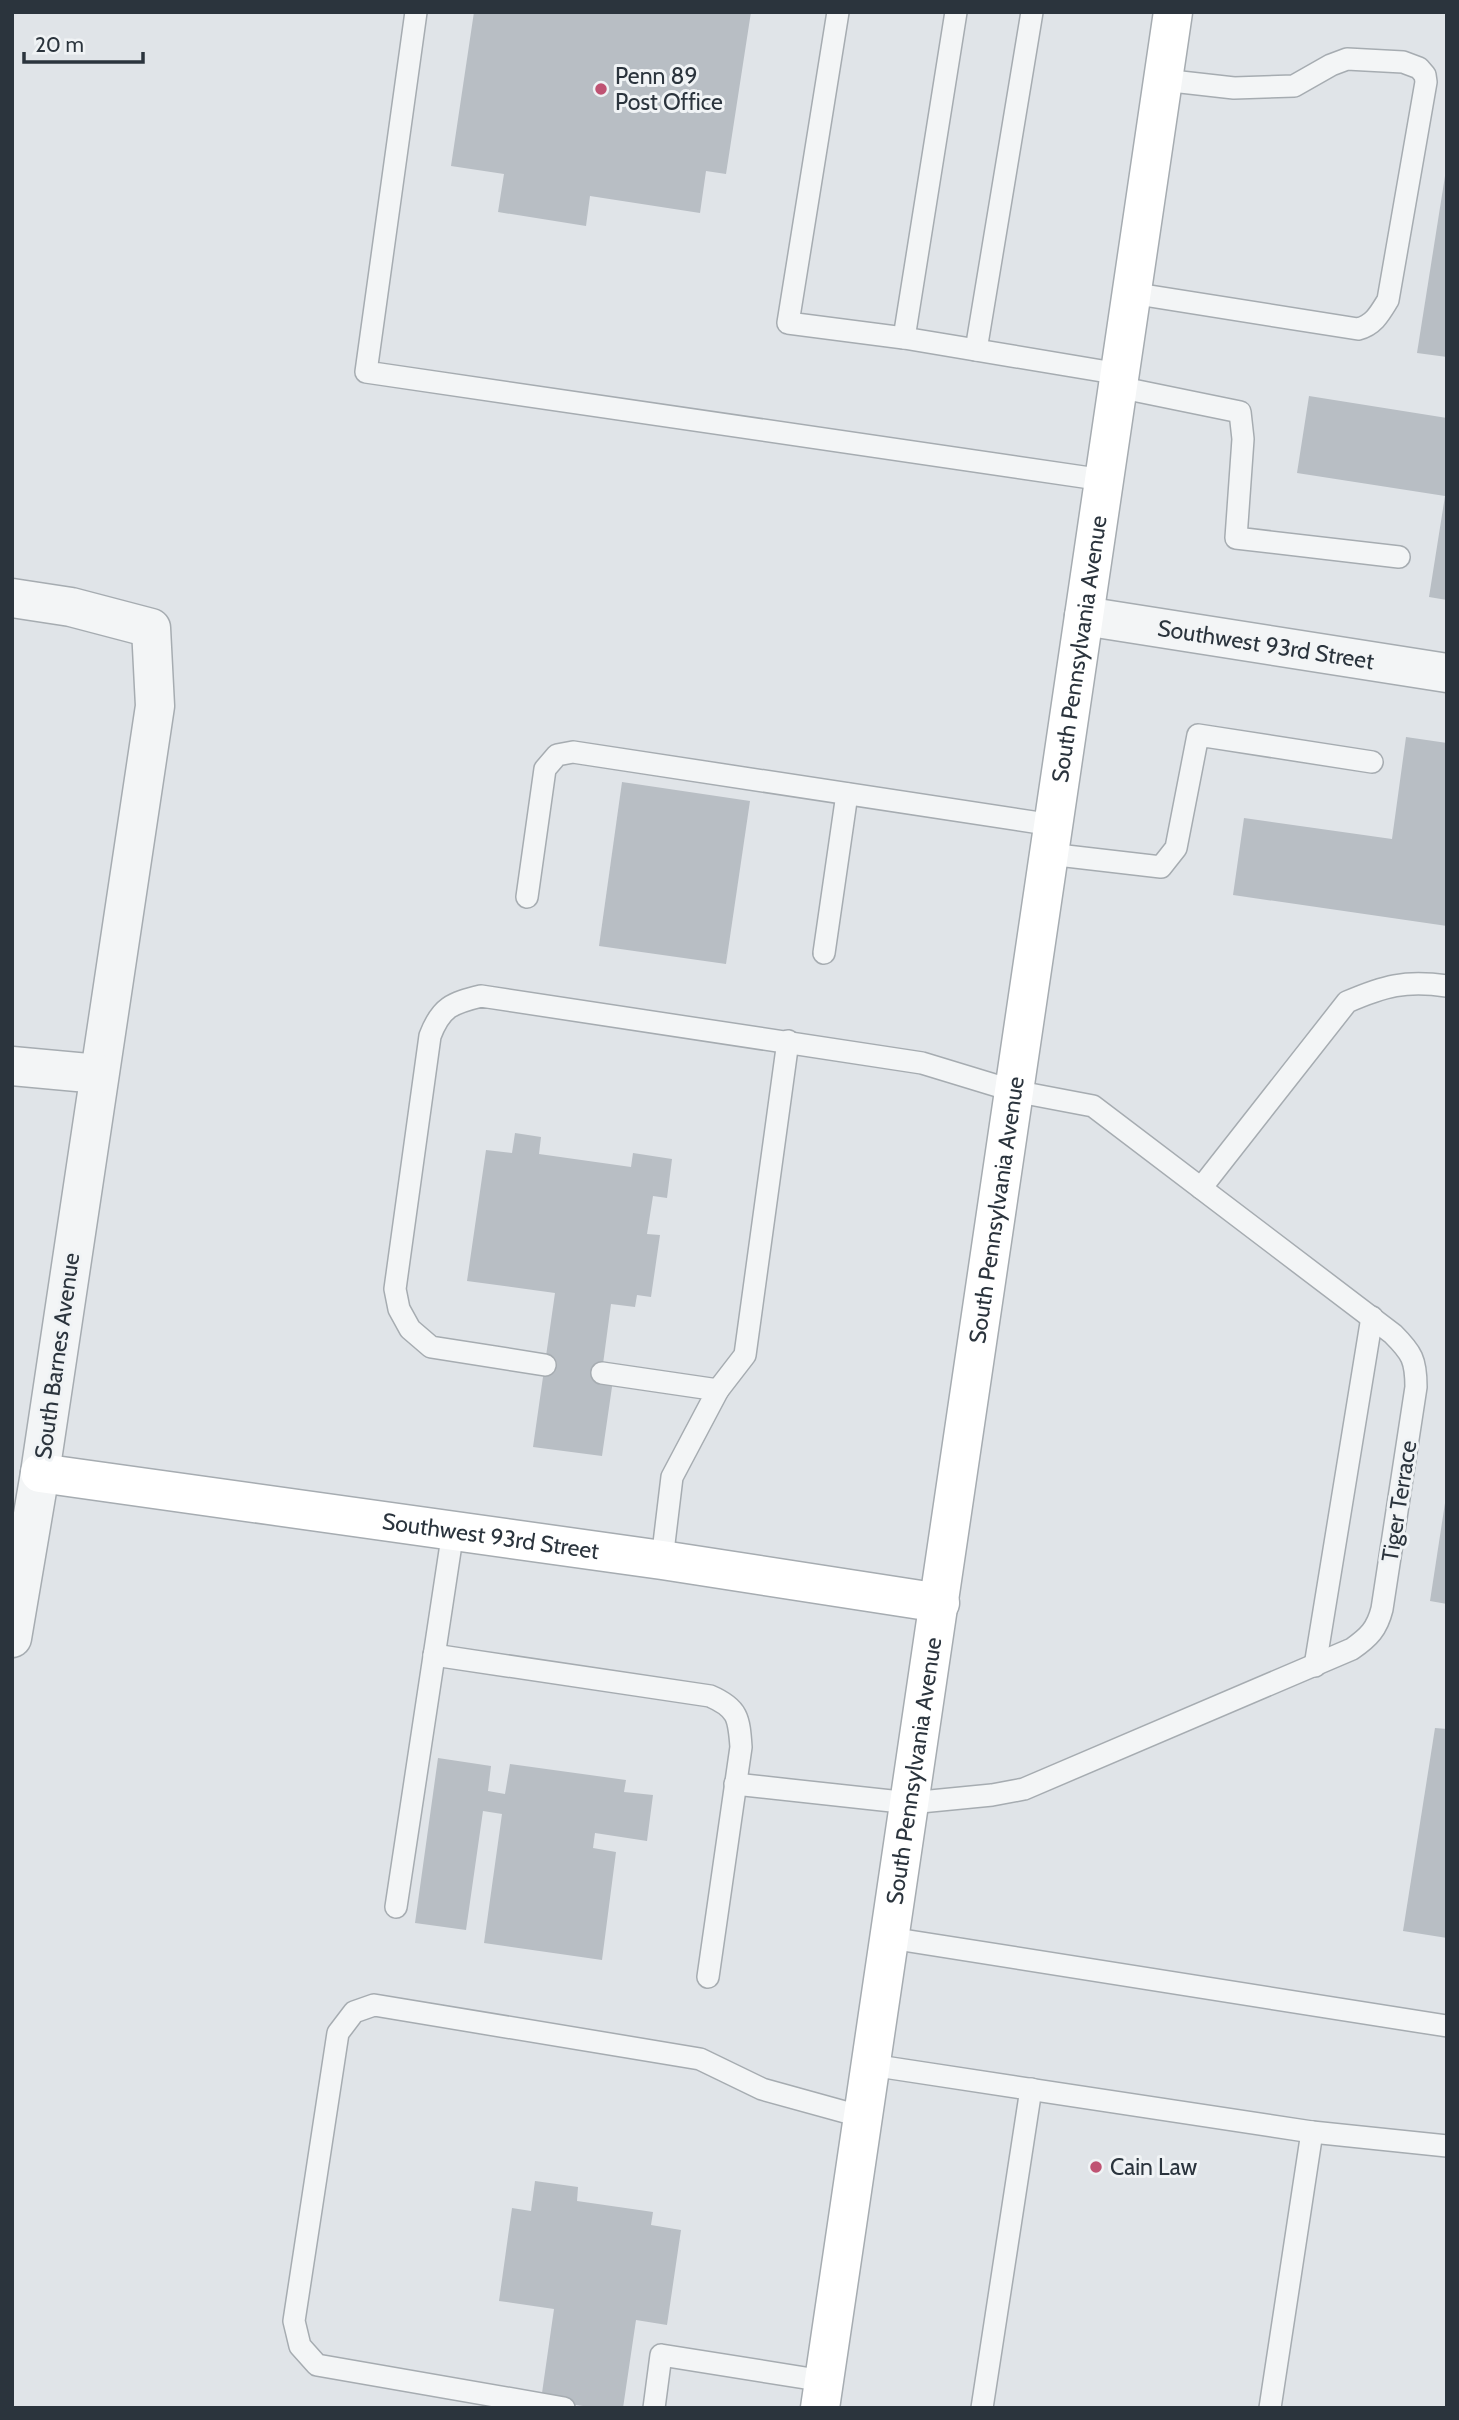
<svg xmlns="http://www.w3.org/2000/svg" width="1459" height="2420" font-family="Cabin,sans-serif">
<rect width="100%" height="100%" fill="#e0e4e8"/>
<g fill="#b8bec4">
<polygon points="474,12 751,12 726,174 706,171 700,213 590,196 586,226 498,212 504,174 451,166"/>
<polygon points="1445,176 1447,176 1447,357 1417,353"/>
<polygon points="1309,396 1447,418 1447,600 1429,597 1445,496 1297,473"/>
<polygon points="1406,737 1447,743 1447,926 1233,895 1244,818 1392,839"/>
<polygon points="622,782 750,801 726,964 599,946"/>
<polygon points="515,1133 541,1137 539,1154 631,1167 633,1153 672,1159 667,1198 653,1196 647,1234 660,1235 651,1297 637,1295 635,1307 611,1304 601,1379 613,1380 602,1456 533,1447 555,1293 467,1281 486,1150 512,1153"/>
<polygon points="1445,1503 1447,1504 1447,1604 1430,1601"/>
<polygon points="1435,1728 1447,1729 1447,1938 1403,1931"/>
<polygon points="438,1758 491,1766 488,1791 505,1794 510,1764 626,1780 624,1792 653,1795 647,1841 595,1833 593,1848 616,1852 602,1960 484,1943 502,1814 483,1811 466,1930 415,1923"/>
<polygon points="535,2181 578,2187 577,2201 653,2212 651,2225 681,2230 667,2325 636,2320 623,2408 597,2408 541,2400 554,2309 499,2301 512,2208 531,2211"/>
</g>
<g fill="none" stroke-linecap="round" stroke-linejoin="round">
<g stroke="#a6acb1" stroke-width="24">
<g id="lane">
<polyline points="416,12 366,372 1104,480"/>
<polyline points="838,12 788,323 904,338 1120,374"/>
<path d="M1131,293L1358,329C1374,325 1380,313 1388,300L1426,82L1425,75L1419,68L1403,62L1347,59L1331,65L1294,86L1234,88L1163,80"/>
<polyline points="904,338 956,12"/>
<polyline points="976,350 1032,12"/>
<polyline points="1118,387 1240,412 1243,439 1236,538 1399,557"/>
<polyline points="1049,854 1161,867 1176,848 1198,735 1372,762"/>
<polyline points="527,897 545,769 557,755 573,752 1053,825"/>
<polyline points="824,953 847,794"/>
<path d="M1201,1188L1347,1002C1384,986 1405,980 1447,986"/>
<path d="M545,1365L431,1347L410,1329L399,1309L395,1289L430,1036C441,1007 452,1003 481,996L922,1063L1014,1091L1093,1106L1393,1334C1412,1353 1416,1360 1416,1387L1382,1609C1377,1629 1369,1637 1352,1649L1024,1789L992,1795L910,1803L735,1784"/>
<polyline points="602,1373 718,1390 672,1477 662,1560"/>
<polyline points="718,1390 745,1355 788,1041"/>
<path d="M434,1655L710,1696C738,1708 739,1718 741,1747L708,1977"/>
<polyline points="1315,1666 1372,1317"/>
<polyline points="396,1907 453,1531"/>
<polyline points="890,1938 1447,2026"/>
<polyline points="871,2065 1312,2132 1447,2146"/>
<polyline points="564,2408 317,2365 300,2346 294,2321 338,2033 354,2012 374,2005 700,2059 762,2089 863,2117"/>
<polyline points="654,2408 661,2355 824,2381"/>
<polyline points="982,2408 1031,2089"/>
<polyline points="1270,2408 1312,2132"/>
</g>
</g>
<g stroke="#a6acb1" stroke-width="41">
<g id="street">
<polyline points="12,598 71,607 151,628 155,706 40,1473 12,1638"/>
<path id="s1" d="M1084,616L1447,673"/>
<polyline points="12,1066 99,1074"/>
</g>
</g>
<g stroke="#a6acb1" stroke-width="41">
<g id="secondary">
<path id="s2" d="M40,1473L662,1560L940,1603"/>
<path id="s3" d="M820,2408L1173,12"/>
</g>
</g>
<use href="#lane" stroke="#f3f5f6" stroke-width="21"/>
<use href="#street" stroke="#f3f5f6" stroke-width="38"/>
<use href="#secondary" stroke="#fff" stroke-width="38"/>
</g>
<g fill="#bf5373" stroke="#f0f3f5" stroke-width="2.5">
<circle cx="601" cy="89" r="7"/>
<circle cx="1096" cy="2167" r="7"/>
</g>
<g text-anchor="middle" stroke-width="6" stroke-linejoin="round" paint-order="stroke">
<g font-size="23" fill="#2b343d" stroke="#f0f3f5" text-anchor="start">
<text x="615" y="84">Penn 89<tspan x="615" dy="26">Post Office</tspan></text>
<text x="1110" y="2175">Cain Law</text>
</g>
<g font-size="23" fill="#2b343d" stroke="#f0f3f5">
<text dy="8" stroke="none"><textPath href="#s1" startOffset="184">Southwest 93rd Street</textPath></text>
<text dy="8" stroke="none"><textPath href="#s3" startOffset="1778">South Pennsylvania Avenue</textPath></text>
<text dy="8" stroke="none"><textPath href="#s3" startOffset="1211">South Pennsylvania Avenue</textPath></text>
<text transform="translate(57 1356) rotate(-82)" y="8">South Barnes Avenue</text>
<text transform="translate(1399 1501) rotate(-81)" y="8">Tiger Terrace</text>
<text dy="8" stroke="none"><textPath href="#s2" startOffset="455">Southwest 93rd Street</textPath></text>
<text dy="8" stroke="none"><textPath href="#s3" startOffset="644">South Pennsylvania Avenue</textPath></text>
</g>
</g>
<rect width="1459" height="2420" fill="none" stroke="#2b343d" stroke-width="28"/>
<path d="M24 52v10h119v-10" fill="none" stroke="#2b343d" stroke-width="3.5"/>
<text x="35" y="52" font-size="21" fill="#2b343d" stroke="#f0f3f5" stroke-width="5" paint-order="stroke">20 m</text>
</svg>
